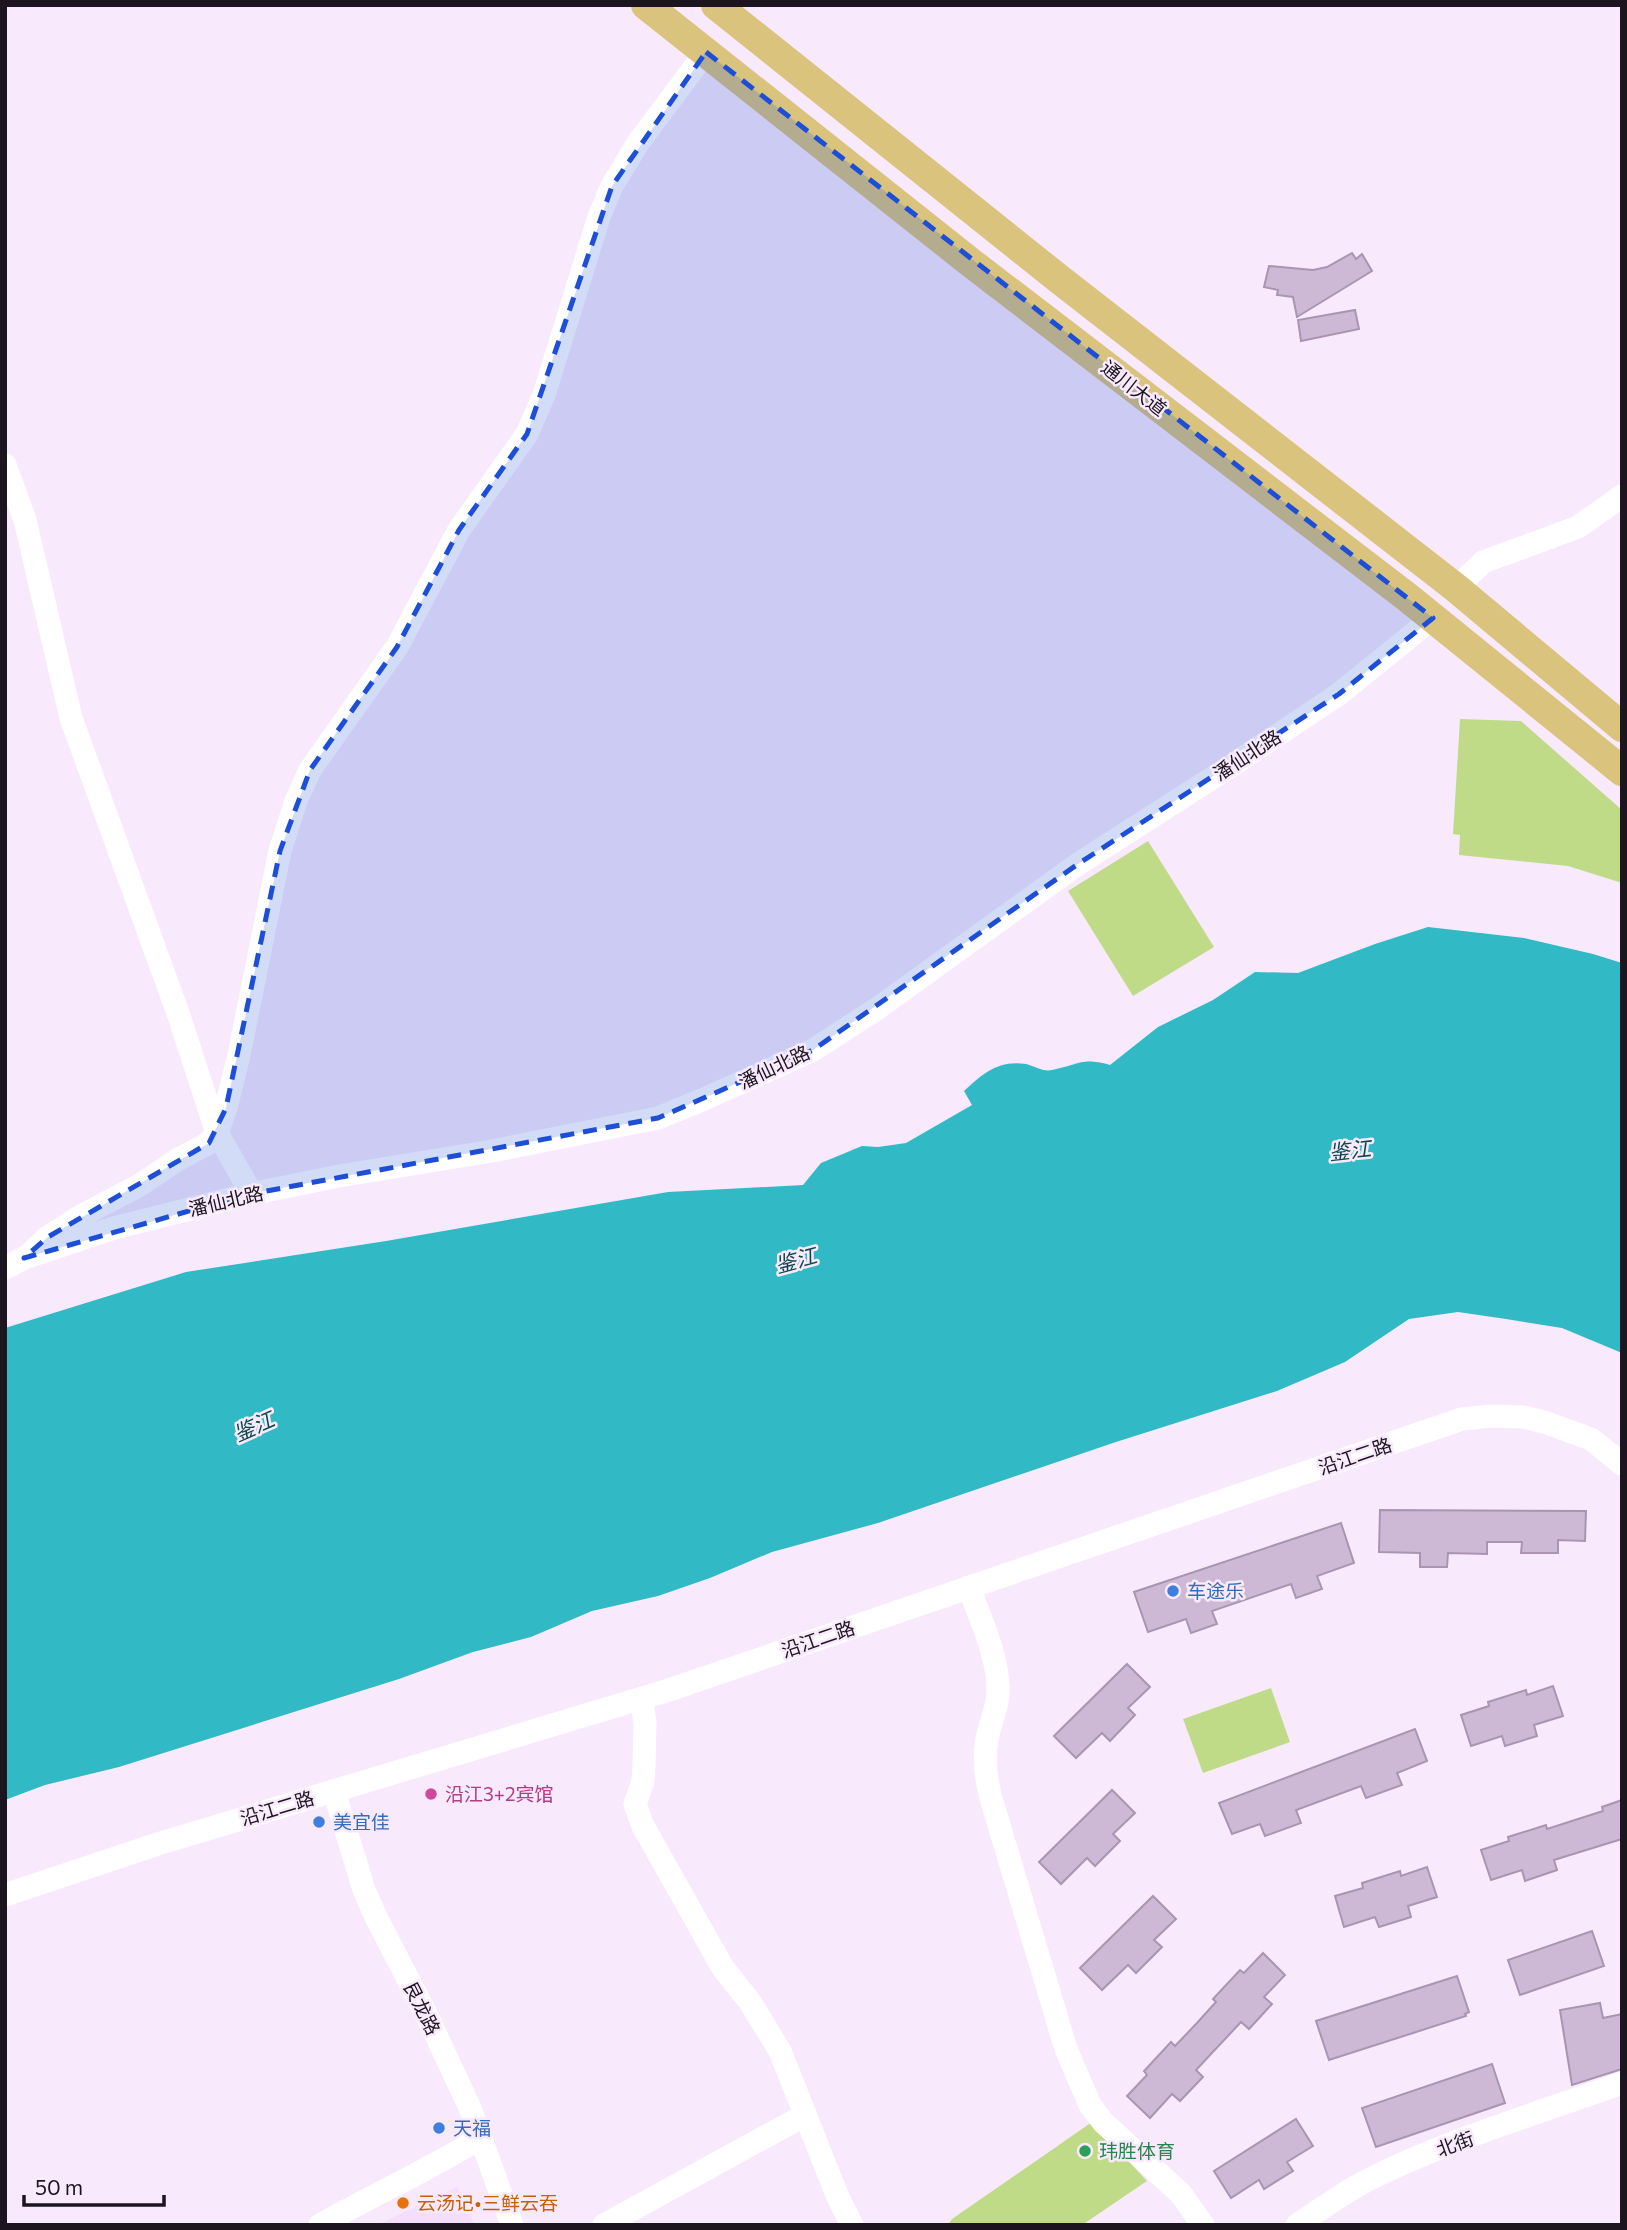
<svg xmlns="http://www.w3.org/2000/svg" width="1627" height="2230" font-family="Commissioner,'Noto Sans SC',sans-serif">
<rect width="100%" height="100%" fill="#f8eafc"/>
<polygon fill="#f5defb" points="457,2187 475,2225 377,2225"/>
<g fill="#c0db88">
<polygon points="1460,719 1521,721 1622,810 1622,883 1568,866 1459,855 1460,835 1453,834"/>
<polygon points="1148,841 1214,947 1133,996 1068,891"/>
<polygon points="1271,1688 1290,1742 1203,1773 1183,1719"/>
<polygon points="1092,2122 1147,2181 1082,2225 948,2225 952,2219"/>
</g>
<path fill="#31b9c6" d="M1428,927L1524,938L1593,954L1622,963V1353L1562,1328L1506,1319L1458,1312L1409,1319L1345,1362L1277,1391L1116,1442L878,1523L772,1552L710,1578L658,1596L592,1611L531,1637L473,1652L399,1679L119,1767L45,1785L5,1800V1328L186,1272L386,1241L668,1192L803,1185L821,1163L862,1146L878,1147L906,1143L972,1105L964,1091C983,1074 997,1060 1026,1064C1034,1066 1043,1072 1052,1070C1079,1065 1081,1057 1110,1065L1158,1027L1213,1000L1255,972L1298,973L1375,944Z"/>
<g fill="#cdb9d6" stroke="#a995b1" stroke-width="2">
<polygon points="1352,253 1356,259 1362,254 1372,271 1297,317 1293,297 1277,295 1278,290 1264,287 1269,266 1313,270 1327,267"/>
<polygon points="1355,310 1359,329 1301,341 1298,320"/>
<polygon points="1380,1510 1586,1511 1585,1541 1558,1540 1558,1553 1521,1553 1522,1542 1487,1542 1487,1554 1448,1553 1447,1567 1420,1567 1420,1553 1379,1552"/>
<polygon points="1341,1523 1354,1563 1317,1576 1322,1589 1296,1598 1291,1584 1212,1611 1217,1624 1191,1633 1186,1619 1148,1632 1134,1592"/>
<polygon points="1127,1664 1150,1687 1128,1708 1135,1715 1110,1741 1102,1733 1076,1758 1054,1736"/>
<polygon points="1553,1686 1563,1716 1534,1725 1537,1736 1505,1746 1502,1736 1471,1746 1461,1715 1489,1706 1488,1702 1526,1690 1527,1695"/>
<polygon points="1415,1729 1427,1761 1397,1773 1402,1785 1366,1798 1361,1786 1296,1810 1301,1823 1265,1836 1260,1824 1232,1834 1219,1803"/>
<polygon points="1112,1790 1135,1813 1113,1834 1120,1841 1095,1866 1087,1858 1061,1884 1039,1862"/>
<polygon points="1622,1800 1622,1839 1554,1860 1557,1870 1525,1881 1522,1870 1491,1880 1481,1850 1509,1841 1508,1837 1546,1825 1547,1829 1603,1811 1602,1807"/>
<polygon points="1427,1867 1437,1897 1408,1906 1411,1917 1379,1927 1375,1917 1344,1927 1335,1896 1363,1888 1362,1883 1400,1871 1401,1876"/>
<polygon points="1153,1896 1176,1919 1154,1940 1162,1947 1136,1973 1128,1965 1102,1990 1080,1968"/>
<polygon points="1592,1931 1604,1966 1520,1995 1508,1960"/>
<polygon points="1263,1953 1285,1975 1264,1997 1272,2004 1249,2029 1241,2022 1196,2070 1203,2077 1180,2101 1172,2094 1150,2118 1127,2096 1147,2075 1144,2071 1171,2042 1175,2046 1196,2024 1216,2002 1213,1999 1240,1970 1244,1973"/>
<polygon points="1457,1976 1469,2012 1465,2014 1466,2016 1329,2060 1316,2021"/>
<polygon points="1600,2003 1603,2018 1622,2014 1622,2069 1572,2085 1560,2010"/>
<polygon points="1492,2064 1505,2103 1376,2147 1362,2108"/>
<polygon points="1296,2119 1313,2146 1287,2162 1293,2171 1264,2189 1259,2180 1231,2198 1214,2171"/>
</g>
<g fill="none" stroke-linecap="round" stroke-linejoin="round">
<g stroke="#fff" stroke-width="23">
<polyline points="5,465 25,520 71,718 178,1013 217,1133 252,1194"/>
<polyline points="1456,588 1483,562 1578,527 1622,496"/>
<polyline points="32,1252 48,1237 81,1216 140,1185 177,1160 209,1143 217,1133 226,1108 239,1055 280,851 296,801 310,770 397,647 459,530 527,434 544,395 599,217 612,186 638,143 706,52"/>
<polyline points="5,1268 24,1258 114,1228 245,1195 339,1176 492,1151 658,1118 704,1099 813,1050 878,1008 1078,864 1234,764 1339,694 1433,618"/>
<path d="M969,1587C980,1619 997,1653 998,1687C999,1702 993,1716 989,1730C983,1753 985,1772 990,1795L1066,2049L1090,2105L1103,2122L1181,2194L1203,2225"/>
<polyline points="642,1699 645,1724 644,1765 643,1781 635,1804 643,1826 723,1968 750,2002 780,2051 837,2195 852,2225"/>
<polyline points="334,1791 364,1890 376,1917 428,2018 470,2108 512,2225"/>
<polyline points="5,1895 161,1843 669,1690 1462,1419 1492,1416 1523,1417 1544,1422 1591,1439 1622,1464"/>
<path d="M320,2225C373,2195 429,2170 480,2138"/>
<polyline points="604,2225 805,2115"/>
<path d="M1297,2225C1321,2209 1344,2192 1370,2179C1448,2140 1539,2113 1622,2083"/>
</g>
<g stroke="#d9c37d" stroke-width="30">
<polyline points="646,5 970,262 1407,597 1622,771"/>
<polyline points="716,5 1059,279 1456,588 1622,727"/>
</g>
</g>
<path fill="#1d4ed8" fill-opacity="0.2" stroke="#1d4ed8" stroke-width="5" stroke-dasharray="14 9" stroke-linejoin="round" d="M706,52L1433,618L1339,694L1078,864L813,1050L658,1118L245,1195L24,1258L48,1237L209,1143L226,1108L280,851L310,770L397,647L459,530L527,434L612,186Z"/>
<g fill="#3f7fe0" stroke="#f8eafc" stroke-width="2.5">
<circle cx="1173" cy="1591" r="7"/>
<circle cx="319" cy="1822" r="7"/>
<circle cx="439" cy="2128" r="7"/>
</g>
<circle fill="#d1479c" stroke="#f8eafc" stroke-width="2.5" cx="431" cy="1794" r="7"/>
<circle fill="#2e9e5b" stroke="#f8eafc" stroke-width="2.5" cx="1085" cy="2151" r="7"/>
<circle fill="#e8710a" stroke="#f8eafc" stroke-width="2.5" cx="403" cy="2203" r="7"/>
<g text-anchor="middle" stroke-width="5" stroke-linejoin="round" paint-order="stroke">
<g font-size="19" fill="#1c141f" stroke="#f8eafc">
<text transform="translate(1134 388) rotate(38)" y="7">通川大道</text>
<text transform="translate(1247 755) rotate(-33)" y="7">潘仙北路</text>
<text transform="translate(774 1067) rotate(-25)" y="7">潘仙北路</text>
<text transform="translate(226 1201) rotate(-13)" y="7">潘仙北路</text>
<text transform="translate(1355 1456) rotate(-19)" y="7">沿江二路</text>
<text transform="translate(818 1639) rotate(-19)" y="7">沿江二路</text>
<text transform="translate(277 1808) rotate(-17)" y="7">沿江二路</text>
<text transform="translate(422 2008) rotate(63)" y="7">艮龙路</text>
<text transform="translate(1455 2144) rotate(-20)" y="7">北街</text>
</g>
<g font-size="19" fill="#366cbe" stroke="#f8eafc" text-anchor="start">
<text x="1187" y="1598">车途乐</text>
<text x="333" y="1829">美宜佳</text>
<text x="453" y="2135">天福</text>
</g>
<g font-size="19" fill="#b23c85" stroke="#f8eafc" text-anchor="start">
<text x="445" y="1801">沿江3+2宾馆</text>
</g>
<g font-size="19" fill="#27864d" stroke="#f8eafc" text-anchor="start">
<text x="1099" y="2158">玮胜体育</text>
</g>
<g font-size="19" fill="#c56008" stroke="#f8eafc" text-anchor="start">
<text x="417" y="2210">云汤记•三鲜云吞</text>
</g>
<g font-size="21" font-style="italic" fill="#0c474c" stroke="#f8eafc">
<text transform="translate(1350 1151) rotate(-6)" y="7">鉴江</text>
<text transform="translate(796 1261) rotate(-15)" y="7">鉴江</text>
<text transform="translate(254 1427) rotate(-24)" y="7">鉴江</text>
</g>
</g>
<rect width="1627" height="2230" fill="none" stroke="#1c141f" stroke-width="14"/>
<path d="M24 2195v10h140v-10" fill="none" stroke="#1c141f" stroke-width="3.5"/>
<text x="35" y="2195" font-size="21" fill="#1c141f" stroke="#f8eafc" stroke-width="5" paint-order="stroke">50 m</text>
</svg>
